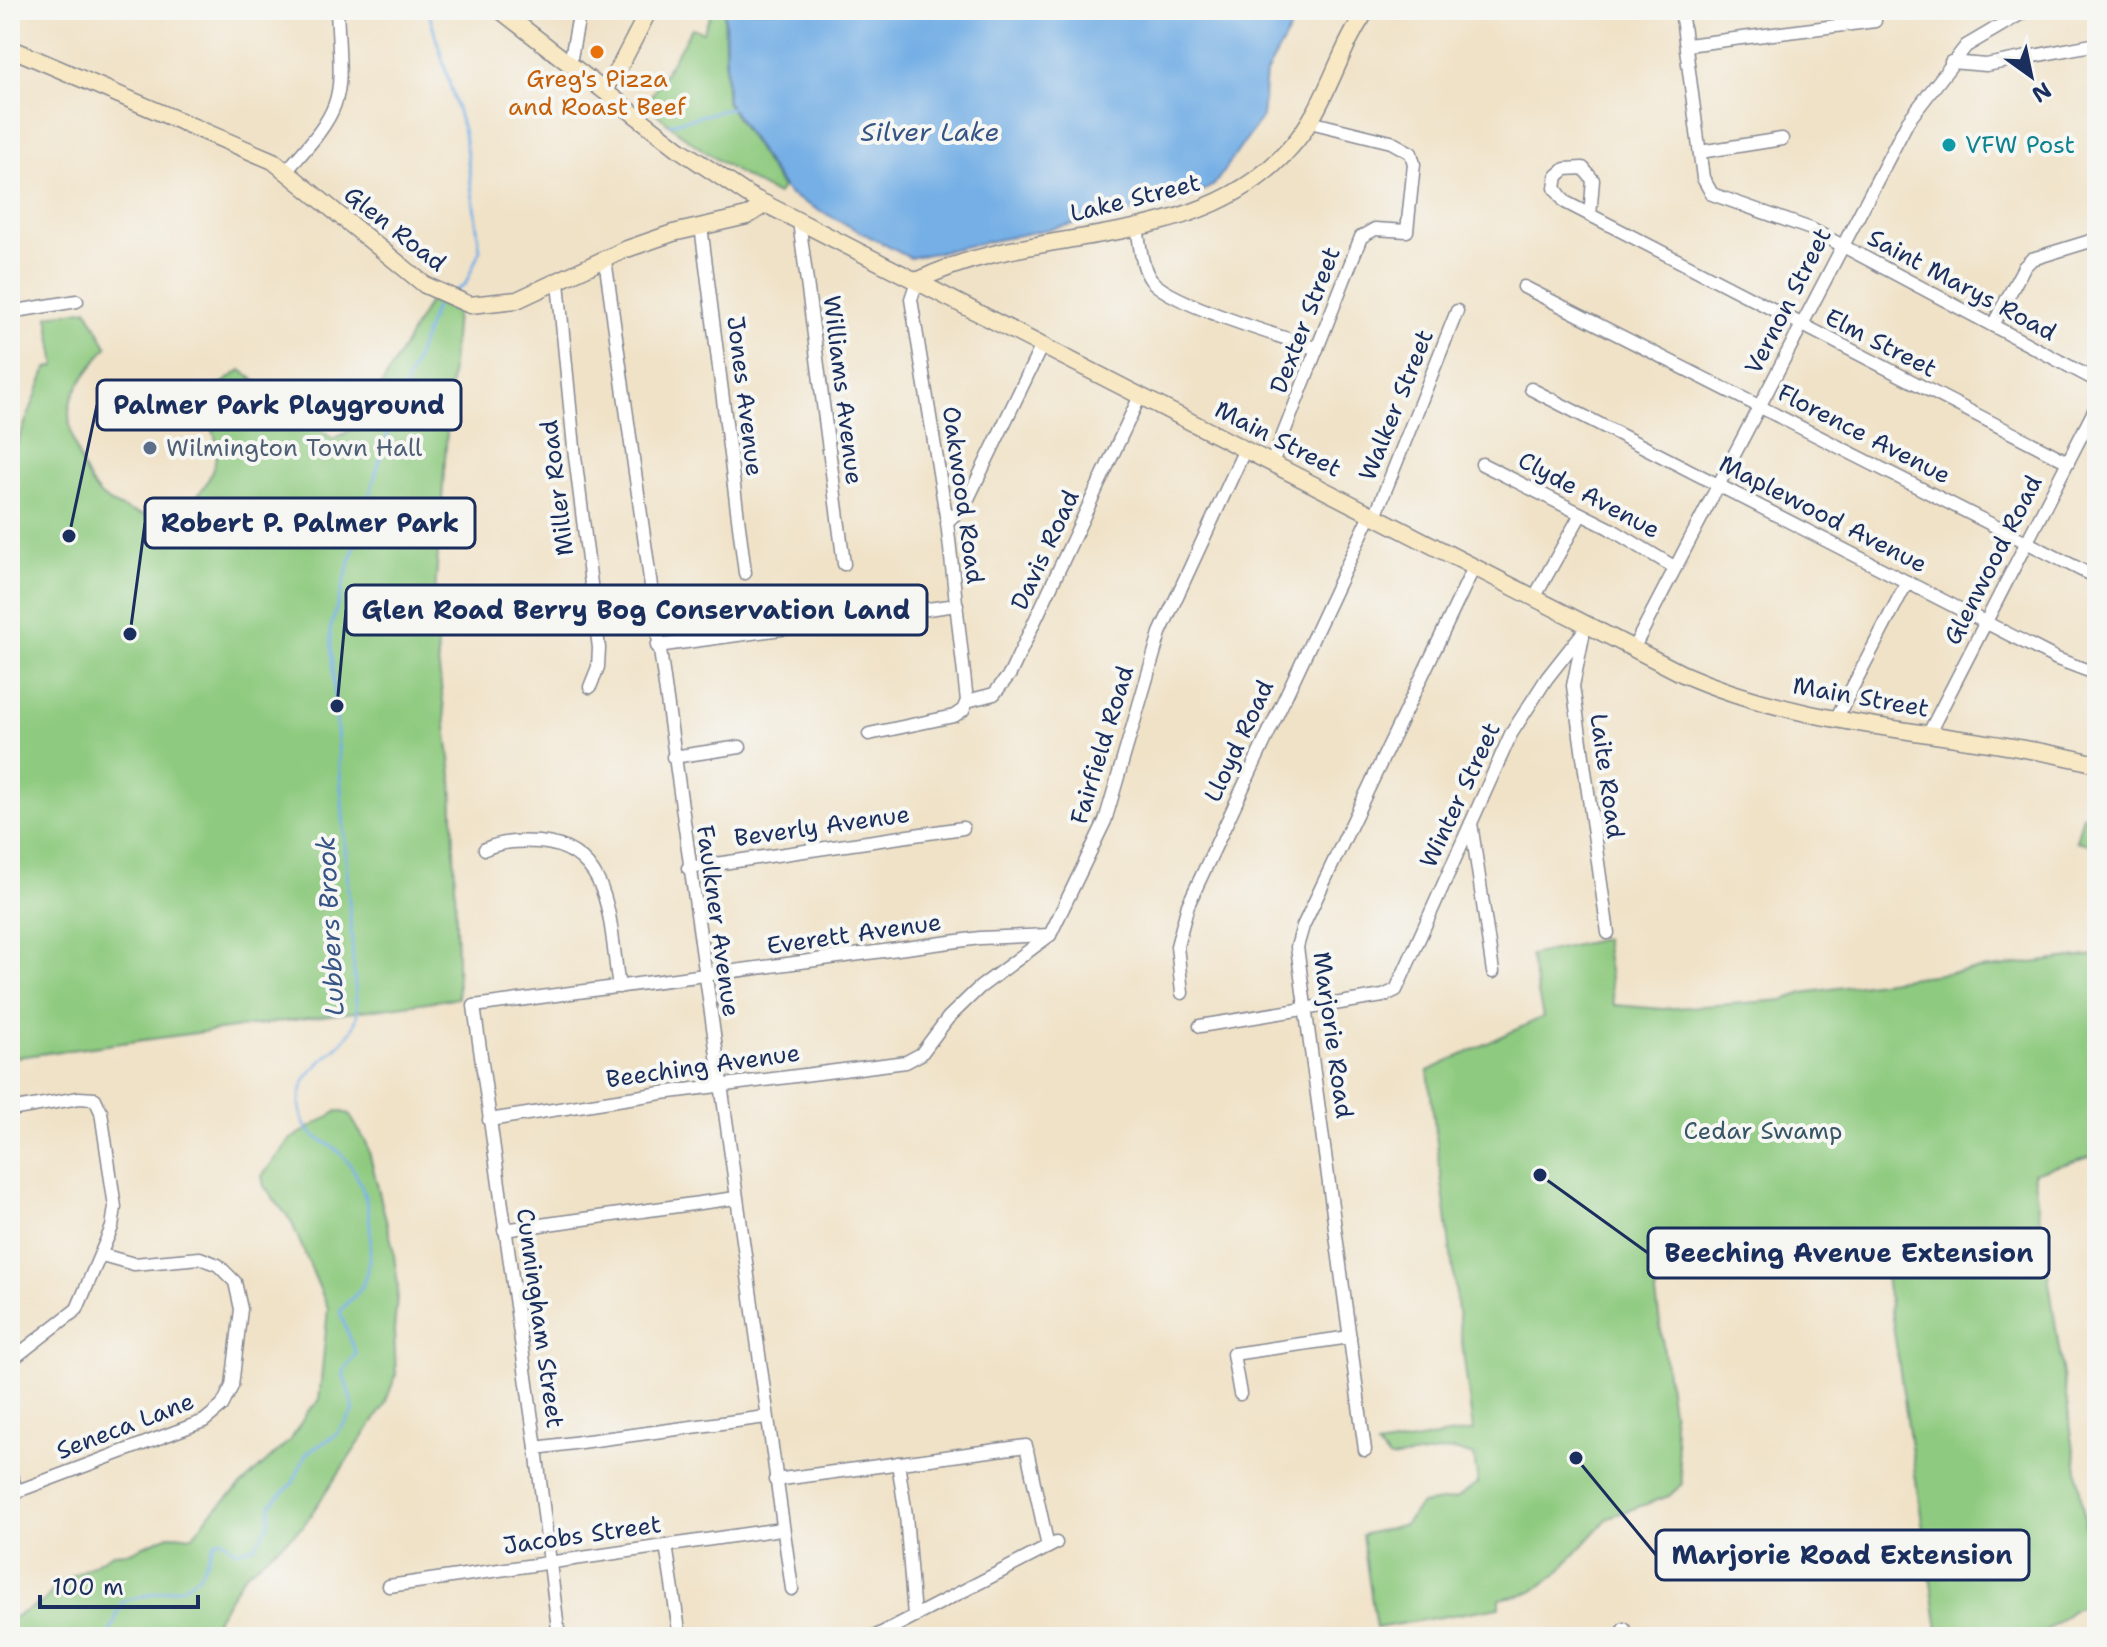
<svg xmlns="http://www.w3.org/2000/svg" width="2107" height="1647" font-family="'Shantell Sans',sans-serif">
<rect width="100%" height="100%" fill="#f6f6f2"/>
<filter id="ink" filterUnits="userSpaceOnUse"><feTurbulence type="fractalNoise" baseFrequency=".0125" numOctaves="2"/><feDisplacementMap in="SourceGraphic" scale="16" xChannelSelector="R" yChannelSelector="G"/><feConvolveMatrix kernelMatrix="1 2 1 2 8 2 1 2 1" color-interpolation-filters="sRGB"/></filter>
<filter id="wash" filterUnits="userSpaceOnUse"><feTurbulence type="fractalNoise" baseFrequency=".006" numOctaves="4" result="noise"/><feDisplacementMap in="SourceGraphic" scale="32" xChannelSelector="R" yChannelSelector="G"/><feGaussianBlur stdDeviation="1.8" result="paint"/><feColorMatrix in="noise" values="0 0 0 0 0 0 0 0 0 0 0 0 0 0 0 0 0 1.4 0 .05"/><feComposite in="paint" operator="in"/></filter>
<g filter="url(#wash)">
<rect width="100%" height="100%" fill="#f0e2c7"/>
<g fill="#8eca7f" stroke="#547c6e" stroke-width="2">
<path d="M713,10H724L726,102L782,188L777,195C730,170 685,141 646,104L692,28L703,32Z"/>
<path d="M430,300L456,312L435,593L438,661L452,775L458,998L10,1058V461L47,368L56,366L48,316L87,309L107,347C95,363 75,385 70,404C65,427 84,480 101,496C111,505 133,513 146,515C186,524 221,477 216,441C214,426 203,415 195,403L241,370L333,439L358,427Z"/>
<polygon points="2083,815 2097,820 2097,846 2076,841"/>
<polygon points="1604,939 1614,1005 1663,1009 1784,1000 1803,993 1915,977 2097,955 2097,1155 2033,1173 2097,1605 2075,1608 2039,1637 1939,1637 1881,1243 1654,1280 1682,1484 1669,1496 1609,1517 1556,1575 1532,1592 1500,1599 1500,1607 1376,1628 1362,1535 1405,1524 1421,1504 1455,1499 1478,1484 1474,1456 1454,1450 1390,1459 1377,1447 1473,1431 1428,1071 1543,1017 1530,955"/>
<polygon points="338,1111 349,1114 367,1144 393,1248 398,1285 394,1331 396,1375 384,1406 303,1526 244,1575 214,1623 212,1637 10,1637 10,1619 43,1602 59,1584 113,1553 130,1552 169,1535 193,1536 208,1516 291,1439 308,1411 319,1401 328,1308 291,1221 264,1186 262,1176 291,1139"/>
</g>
<polygon fill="#75afe5" stroke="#486fa2" stroke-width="2" points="725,10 1301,10 1266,73 1262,117 1214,185 1184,201 910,258 790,195 783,187 727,101"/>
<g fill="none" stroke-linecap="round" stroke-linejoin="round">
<g stroke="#75afe5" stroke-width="3">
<polyline points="428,10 464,133 480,250 466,283 455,292"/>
<polyline points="670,124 731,108"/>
<path d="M108,1637L123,1601L183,1587L199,1576L215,1542L222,1539L235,1551L255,1546L269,1524L271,1504L293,1483L306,1454L337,1434L354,1411L343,1372L356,1354L340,1312C346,1301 359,1295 363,1284C377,1244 372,1184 340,1153C322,1135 302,1141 300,1104C298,1060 351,1053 357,1015L330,630L385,443L435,307"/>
</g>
</g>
</g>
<g filter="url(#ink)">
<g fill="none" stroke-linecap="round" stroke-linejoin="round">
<g stroke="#868892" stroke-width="15">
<g id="street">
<polyline points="1681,10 1703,178 1712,194 1811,229 2097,381"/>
<polyline points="1687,45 1875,21"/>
<polyline points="1951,62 1986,65 2097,44"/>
<polyline points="570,63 580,10"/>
<polyline points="1700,152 1782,139"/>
<path d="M287,170C349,102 341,99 337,10"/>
<polyline points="1590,216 1593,180 1583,168 1565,169 1557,176 1555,188 1565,202 2068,462"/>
<polyline points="799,221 844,564"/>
<polyline points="701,226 745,573"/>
<path d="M1137,227C1140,243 1141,267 1151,280C1171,305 1282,336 1317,349"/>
<polyline points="605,259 792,1589"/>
<polyline points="558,282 574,448 599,648 598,667 590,687"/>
<polyline points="1524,287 2097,578"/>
<polyline points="10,312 77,301"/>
<polyline points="1993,325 2024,267 2032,259 2097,239"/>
<polyline points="1531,389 2057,659 2097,674"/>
<polyline points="1272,463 1361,237 1375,229 1407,231 1414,164 1411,153 1391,142 1310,122"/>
<polyline points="1482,464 1609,528 1674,567"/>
<polyline points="1375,516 1457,311"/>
<polyline points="947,522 965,505 1042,345"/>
<polyline points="1534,598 1581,514"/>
<polyline points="1583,636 1573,686 1608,933"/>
<polyline points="657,646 957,605"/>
<polyline points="1633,649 1908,121 1966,46 2027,10"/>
<polyline points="967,701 994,694 1010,674 1140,396"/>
<polyline points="1836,719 1907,582"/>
<polyline points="869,734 954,716 963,710 967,701 947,522 911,299 917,281"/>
<polyline points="1928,735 2097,405"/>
<polyline points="673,757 740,747"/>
<polyline points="1471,823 1493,972"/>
<path d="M485,849C503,841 519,841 539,842C615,848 609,928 619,987"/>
<polyline points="688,868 963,828"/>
<polyline points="1182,993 1177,946 1188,905 1371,514"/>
<polyline points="1200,1026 1383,996 1396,990 1511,734 1547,678 1588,626"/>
<polyline points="10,1110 79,1098 95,1099 101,1112 115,1207 112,1227 77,1309 10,1361"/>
<polyline points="489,1120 662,1093 906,1062 921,1054 948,1018 979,988 1050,935 1105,821 1160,633 1245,449"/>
<polyline points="504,1230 736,1198"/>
<polyline points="1240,1394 1233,1354 1350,1337"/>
<polyline points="536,1448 766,1417"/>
<polyline points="1365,1450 1297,947 1303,926 1474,567"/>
<polyline points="898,1463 906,1515 914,1616"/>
<polyline points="10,1473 17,1491"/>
<polyline points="775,1480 1026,1446 1048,1547"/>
<polyline points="10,1494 204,1421 222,1406 232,1386 241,1309 235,1282 218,1265 200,1258 134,1264 102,1255"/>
<polyline points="666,1545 680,1637"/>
<polyline points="389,1586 781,1529"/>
<polyline points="1624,1629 1624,1637"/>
<polyline points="559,1637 536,1448 474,1006 980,938 1050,935"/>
<polyline points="874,1637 1056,1543"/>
</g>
</g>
<g stroke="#868892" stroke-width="19">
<g id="secondary">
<path d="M500,10L679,149L748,195L1683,674C1814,732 1960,730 2097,764"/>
<polyline points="10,48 273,161 425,285 470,305 517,300 624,250 673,233 747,216 766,204"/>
<polyline points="603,89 617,72 649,10"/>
<path d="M917,281C1034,221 1197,255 1290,148C1327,107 1336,54 1367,10"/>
</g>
</g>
<use href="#street" stroke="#fff" stroke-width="12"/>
<use href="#secondary" stroke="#f8e8c3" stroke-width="16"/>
</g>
</g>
<circle fill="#e8710a" stroke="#f6f6f2" stroke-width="3" cx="597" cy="52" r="8"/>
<circle fill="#0f9aa8" stroke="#f6f6f2" stroke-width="3" cx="1949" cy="145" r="8"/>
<circle fill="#5c6f8a" stroke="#f6f6f2" stroke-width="3" cx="150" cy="448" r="8"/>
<g text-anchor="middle" stroke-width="8" stroke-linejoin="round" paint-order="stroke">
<g font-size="24" fill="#c56008" stroke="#f6f6f2">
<text x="597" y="87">Greg's Pizza<tspan x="597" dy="28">and Roast Beef</tspan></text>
</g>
<g font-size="24" fill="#0d838f" stroke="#f6f6f2" text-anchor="start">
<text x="1965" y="153">VFW Post</text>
</g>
<g font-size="24" fill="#1b2f5e" stroke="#f6f6f2">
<text transform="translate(1135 198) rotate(-14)" y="8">Lake Street</text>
<text transform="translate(395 229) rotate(38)" y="8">Glen Road</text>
<text transform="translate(1962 285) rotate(28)" y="8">Saint Marys Road</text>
<text transform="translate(1788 301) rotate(-63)" y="8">Vernon Street</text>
<text transform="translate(1305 320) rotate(-69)" y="8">Dexter Street</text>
<text transform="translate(1881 343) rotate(27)" y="8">Elm Street</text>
<text transform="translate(843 390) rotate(83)" y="8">Williams Avenue</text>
<text transform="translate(745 396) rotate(83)" y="8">Jones Avenue</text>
<text transform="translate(1396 405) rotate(-68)" y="8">Walker Street</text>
<text transform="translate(1864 434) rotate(27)" y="8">Florence Avenue</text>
<text transform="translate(1278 439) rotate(27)" y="8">Main Street</text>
<text transform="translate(557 488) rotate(-97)" y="8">Miller Road</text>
<text transform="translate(963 495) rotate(82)" y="8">Oakwood Road</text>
<text transform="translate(1589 495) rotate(28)" y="8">Clyde Avenue</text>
<text transform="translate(1823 514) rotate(27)" y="8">Maplewood Avenue</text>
<text transform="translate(1045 550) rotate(-65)" y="8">Davis Road</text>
<text transform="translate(1993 560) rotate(-63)" y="8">Glenwood Road</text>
<text transform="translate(1861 697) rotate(10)" y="8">Main Street</text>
<text transform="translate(1239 741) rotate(-65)" y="8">Lloyd Road</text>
<text transform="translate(1102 745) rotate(-73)" y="8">Fairfield Road</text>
<text transform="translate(1607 776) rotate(82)" y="8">Laite Road</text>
<text transform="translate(1460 795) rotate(-65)" y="8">Winter Street</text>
<text transform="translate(822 826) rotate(-8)" y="8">Beverly Avenue</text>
<text transform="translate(718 921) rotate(82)" y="8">Faulkner Avenue</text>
<text transform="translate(854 934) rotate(-8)" y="8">Everett Avenue</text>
<text transform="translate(1333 1035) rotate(82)" y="8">Marjorie Road</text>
<text transform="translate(703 1066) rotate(-8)" y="8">Beeching Avenue</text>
<text transform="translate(540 1318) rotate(82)" y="8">Cunningham Street</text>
<text transform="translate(125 1426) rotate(-21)" y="8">Seneca Lane</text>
<text transform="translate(582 1535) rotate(-8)" y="8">Jacobs Street</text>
</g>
<g font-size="24" fill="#4e5e75" stroke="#f6f6f2" text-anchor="start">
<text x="166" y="456">Wilmington Town Hall</text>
</g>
<g font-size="24" fill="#385666" stroke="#f6f6f2">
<text x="1763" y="1139">Cedar Swamp</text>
</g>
<g font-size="26" font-style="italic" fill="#365586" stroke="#f6f6f2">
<text x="930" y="141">Silver Lake</text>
<text transform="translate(330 926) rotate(-93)" y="9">Lubbers Brook</text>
</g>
</g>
<path fill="none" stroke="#1b2f5e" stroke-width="3" d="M69 536L97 405M130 634L145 523M337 706L346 610M1540 1175L1648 1253M1576 1458L1656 1555"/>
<g fill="#1b2f5e" stroke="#f6f6f2" stroke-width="3">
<circle cx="69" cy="536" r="8"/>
<circle cx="130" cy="634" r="8"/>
<circle cx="337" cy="706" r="8"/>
<circle cx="1540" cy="1175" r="8"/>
<circle cx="1576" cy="1458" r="8"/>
</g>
<g fill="#f6f6f2" stroke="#1b2f5e" stroke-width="3">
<rect x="97" y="380" width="364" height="50" rx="8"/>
<rect x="145" y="498" width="330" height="50" rx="8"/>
<rect x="346" y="585" width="581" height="50" rx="8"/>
<rect x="1648" y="1228" width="401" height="50" rx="8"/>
<rect x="1656" y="1530" width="373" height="50" rx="8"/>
</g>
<g font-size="26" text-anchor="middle" font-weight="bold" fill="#1b2f5e">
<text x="279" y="414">Palmer Park Playground</text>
<text x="310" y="532">Robert P. Palmer Park</text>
<text x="636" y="619">Glen Road Berry Bog Conservation Land</text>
<text x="1849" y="1262">Beeching Avenue Extension</text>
<text x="1842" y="1564">Marjorie Road Extension</text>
</g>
<rect width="2107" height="1647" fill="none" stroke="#f6f6f2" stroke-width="40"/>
<g transform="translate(2031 76) rotate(147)" stroke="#f6f6f2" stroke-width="6" paint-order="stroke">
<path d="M0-6L14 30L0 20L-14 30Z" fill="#1b2f5e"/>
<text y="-12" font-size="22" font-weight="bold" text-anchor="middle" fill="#1b2f5e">N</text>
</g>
<path d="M40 1595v12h158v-12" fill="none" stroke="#1b2f5e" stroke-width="4"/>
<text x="52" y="1595" font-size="24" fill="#1b2f5e" stroke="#f6f6f2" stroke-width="6" paint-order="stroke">100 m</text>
</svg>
